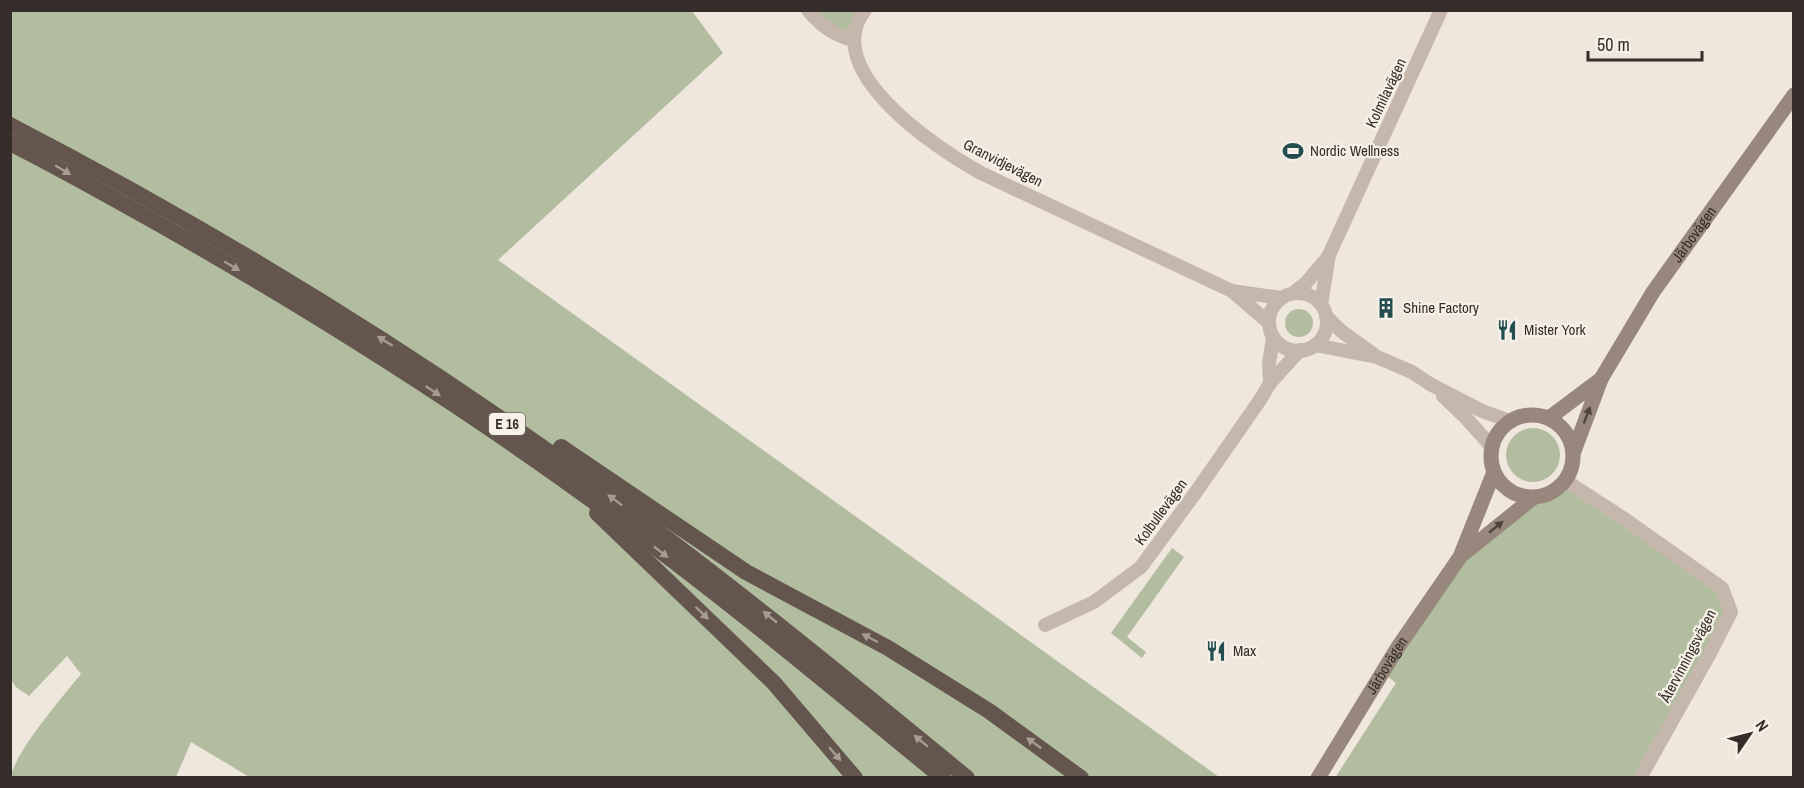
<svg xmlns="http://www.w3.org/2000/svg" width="1804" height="788" font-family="'Archivo Narrow',sans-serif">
<rect width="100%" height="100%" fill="#efe7dd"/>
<g fill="#b2bc9f">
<path d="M11,11H692L723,53L498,260L1219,777L251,778L191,742L176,777H11C14,753 64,695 81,674L67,656L29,696L16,687L11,680Z"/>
<polygon points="808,11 865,11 853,40"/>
<circle cx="1299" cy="323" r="14"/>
<circle cx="1533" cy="455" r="27"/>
<path d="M1566,481L1722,588L1731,612L1640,777L1335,778L1396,683L1383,673L1460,557L1533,498C1547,496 1555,491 1566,481Z"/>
<polygon points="1172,548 1184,557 1127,637 1146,652 1142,658 1111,633"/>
</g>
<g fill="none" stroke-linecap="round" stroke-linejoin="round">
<g stroke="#c5b7ab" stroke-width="14">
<path d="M808,10C821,26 834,35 853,40"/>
<path d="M865,10C818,70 937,149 981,173L1232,291L1269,323"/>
<polyline points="1232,291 1281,298"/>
<polyline points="1293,293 1306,283 1328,257"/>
<circle cx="1298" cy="322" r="29"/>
<polyline points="1321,304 1329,255 1441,10"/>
<polyline points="1326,316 1341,331 1373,354"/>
<polyline points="1315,345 1377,357 1412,372 1430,384 1482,411 1510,421"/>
<polyline points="1270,383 1269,364 1273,337"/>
<polyline points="1443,396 1466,418 1492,447"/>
<polyline points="1566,481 1623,518 1722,588 1731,612 1709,655 1640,778"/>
<polyline points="1045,625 1094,602 1141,567 1196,492 1260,400 1270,383 1300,350"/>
</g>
<g stroke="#98877c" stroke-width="15">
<circle cx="1532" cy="456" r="41"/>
<polyline points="1549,418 1601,379"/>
<path id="s1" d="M1574,451L1601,379L1653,292L1794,95"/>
<polyline points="1462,555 1533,498"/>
<path id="s2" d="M1318,778L1398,647L1460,557L1494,472"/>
</g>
<g stroke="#64564e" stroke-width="16">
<path d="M10,125C207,227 397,343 577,472C711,568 839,673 967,778"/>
<path d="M10,143C66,171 120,202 175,233C329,321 480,417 623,523C733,604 838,692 943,778"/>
<polyline points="561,447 746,572 888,648 989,711 1081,778"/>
<polyline points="597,513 774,683 855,778"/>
</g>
</g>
<defs><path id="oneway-solid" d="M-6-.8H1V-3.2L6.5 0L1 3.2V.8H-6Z" transform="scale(1.5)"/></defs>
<g fill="#a69c94">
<use href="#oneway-solid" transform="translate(63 170) rotate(30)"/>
<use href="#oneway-solid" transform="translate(232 266) rotate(30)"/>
<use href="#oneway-solid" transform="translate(385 341) rotate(-148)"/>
<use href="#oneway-solid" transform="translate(433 391) rotate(34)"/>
<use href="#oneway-solid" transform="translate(615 500) rotate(-143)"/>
<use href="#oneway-solid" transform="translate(661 552) rotate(38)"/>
<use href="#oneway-solid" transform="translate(702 613) rotate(44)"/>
<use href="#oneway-solid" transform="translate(770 617) rotate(-141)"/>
<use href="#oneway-solid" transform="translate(870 638) rotate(-152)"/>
<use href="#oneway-solid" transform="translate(921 741) rotate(-141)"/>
<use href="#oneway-solid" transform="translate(1034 743) rotate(-144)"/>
<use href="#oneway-solid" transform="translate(835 754) rotate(49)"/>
</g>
<g fill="#4d443e">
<use href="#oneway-solid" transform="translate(1587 415) rotate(-69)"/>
<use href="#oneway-solid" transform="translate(1496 527) rotate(-39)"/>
</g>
<defs>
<g id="stadium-bare" transform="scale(1.62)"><path d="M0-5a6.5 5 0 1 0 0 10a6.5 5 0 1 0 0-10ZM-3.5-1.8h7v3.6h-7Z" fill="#244d50" stroke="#f7f1e9" stroke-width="2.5" paint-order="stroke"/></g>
<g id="building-bare" transform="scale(1.62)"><path d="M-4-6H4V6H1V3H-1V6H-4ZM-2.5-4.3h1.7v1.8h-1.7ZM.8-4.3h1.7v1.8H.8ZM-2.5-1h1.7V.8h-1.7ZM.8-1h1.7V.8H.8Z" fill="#244d50" stroke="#f7f1e9" stroke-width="2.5" paint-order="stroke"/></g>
<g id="restaurant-bare" transform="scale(1.62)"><path d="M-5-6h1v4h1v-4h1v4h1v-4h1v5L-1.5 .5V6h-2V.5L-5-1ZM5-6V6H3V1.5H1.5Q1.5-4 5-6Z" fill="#244d50" stroke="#f7f1e9" stroke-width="2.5" paint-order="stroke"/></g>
</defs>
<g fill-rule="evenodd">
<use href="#stadium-bare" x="1293" y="151"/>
<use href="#building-bare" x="1386" y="308"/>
<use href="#restaurant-bare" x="1507" y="330"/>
<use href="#restaurant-bare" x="1216" y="651"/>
</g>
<g text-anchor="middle" stroke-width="4.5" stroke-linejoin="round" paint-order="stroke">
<rect fill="#f7f1e9" stroke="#6e6863" stroke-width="1.5" x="489" y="413" width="36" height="22" rx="4.5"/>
<g font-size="14" font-weight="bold" fill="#342d29">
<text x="507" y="429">E 16</text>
</g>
<g font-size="15" fill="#342d29" stroke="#f7f1e9">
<text transform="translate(1386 93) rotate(-65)" y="5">Kolmilavägen</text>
<text transform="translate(1003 163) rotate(27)" y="5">Granvidjevägen</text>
<text dy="5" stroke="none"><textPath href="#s1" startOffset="249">Järbovägen</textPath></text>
<text transform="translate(1161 512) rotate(-54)" y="5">Kolbullevägen</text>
<text transform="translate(1688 656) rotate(-62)" y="5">Återvinningsvägen</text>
<text dy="5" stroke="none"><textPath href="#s2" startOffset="132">Järbovägen</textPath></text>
</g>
<g font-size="15" fill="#342d29" stroke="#f7f1e9" text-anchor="start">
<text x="1310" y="156">Nordic Wellness</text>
<text x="1403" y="313">Shine Factory</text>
<text x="1524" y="335">Mister York</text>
<text x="1233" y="656">Max</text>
</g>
</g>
<rect width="1804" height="788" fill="none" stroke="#342d29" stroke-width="24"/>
<g transform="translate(1750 734) rotate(55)" stroke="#f7f1e9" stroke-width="4.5" paint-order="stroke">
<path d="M0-4.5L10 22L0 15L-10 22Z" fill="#342d29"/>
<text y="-9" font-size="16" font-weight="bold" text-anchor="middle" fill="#342d29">N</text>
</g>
<path d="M1588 51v9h114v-9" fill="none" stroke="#342d29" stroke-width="3"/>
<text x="1597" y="51" font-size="18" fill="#342d29" stroke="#f7f1e9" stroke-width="4.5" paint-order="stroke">50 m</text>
</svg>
